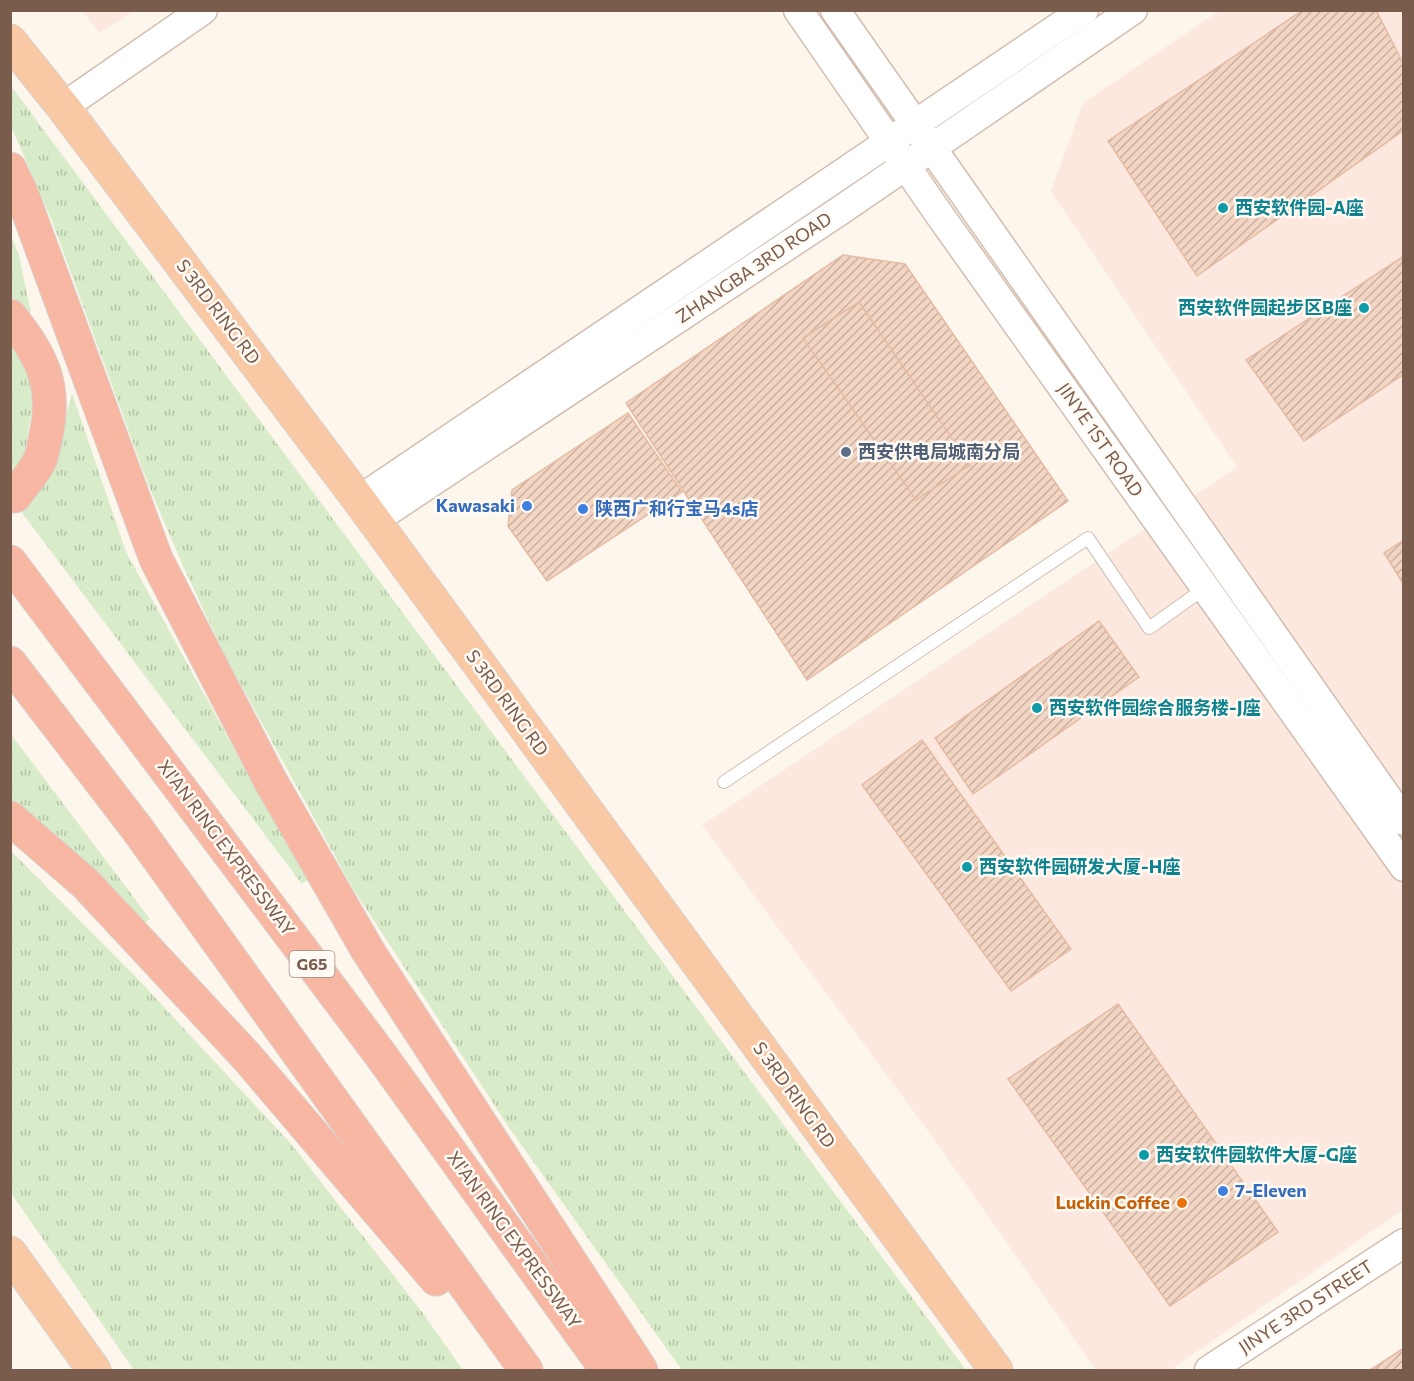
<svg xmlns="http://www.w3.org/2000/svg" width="1414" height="1381" font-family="Commissioner,'Noto Sans SC',sans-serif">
<defs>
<pattern id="grass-tufts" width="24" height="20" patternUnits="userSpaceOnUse" patternTransform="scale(1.5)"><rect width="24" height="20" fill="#d8ecc9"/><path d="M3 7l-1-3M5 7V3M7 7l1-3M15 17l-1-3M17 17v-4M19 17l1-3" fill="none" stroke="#b4c2a5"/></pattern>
<pattern id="building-hatch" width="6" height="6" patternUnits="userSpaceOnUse" patternTransform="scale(1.5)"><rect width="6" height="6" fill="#f3d5c3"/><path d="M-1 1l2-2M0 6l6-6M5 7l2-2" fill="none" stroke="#cab0a1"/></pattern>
</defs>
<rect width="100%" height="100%" fill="#fdf6ec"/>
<g fill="#fde8e0">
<polygon points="82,11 133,11 100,33"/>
<polygon points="1219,11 1403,11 1403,1210 1170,1370 1096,1370 934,1139 702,825 1237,467 1051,191 1083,103"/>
</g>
<g fill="url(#grass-tufts)">
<polygon points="10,86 11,86 966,1370 682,1370 510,1129 352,887 225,656 183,566 148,484 52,221 11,126"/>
<polygon points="10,233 19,255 31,313 11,297"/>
<polygon points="11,337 23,353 34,395 23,466 11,487"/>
<polygon points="72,393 126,552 265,805 309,879 302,884 22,513 37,494 52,470"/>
<polygon points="10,733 150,919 140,925 11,805"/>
<polygon points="10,850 135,976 293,1146 422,1312 463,1370 134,1370 11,1193"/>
</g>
<g fill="url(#building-hatch)" stroke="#e6bba3" stroke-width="1.5">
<polygon points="1303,10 1376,10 1404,65 1404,130 1197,276 1108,141"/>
<polygon points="843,255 905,264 1068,501 807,680 626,403"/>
<polygon points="1404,256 1404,374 1304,441 1246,360"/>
<polygon points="859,302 970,465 916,500 803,338"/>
<polygon points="628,413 682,492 547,581 508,526 512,490"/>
<polygon points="1404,540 1404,585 1384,553"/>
<polygon points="1099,621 1139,677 973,794 935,738"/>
<polygon points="922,740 1071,949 1011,991 862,785"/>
<polygon points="1118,1004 1278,1232 1170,1306 1008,1079"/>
<polygon points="1404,1348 1404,1370 1370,1370"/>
</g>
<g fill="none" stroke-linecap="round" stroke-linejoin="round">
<g stroke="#d1beb0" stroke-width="14">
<polyline id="service" points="724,782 1088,538 1149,628 1205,588"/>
</g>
<g stroke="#d1beb0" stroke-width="31">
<g id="tertiary">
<polyline points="798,10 941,217 1404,867"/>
<polyline points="835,10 1404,821"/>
<polyline points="63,107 203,10"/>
<polyline points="359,500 1084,10"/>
<polyline points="373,521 838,212 1133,10"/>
<polyline points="1209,1370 1404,1243"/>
</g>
</g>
<g stroke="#dad1cd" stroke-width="35">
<g id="trunk">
<polyline points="10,41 63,107 359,500 996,1370"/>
<polyline points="10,1253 94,1370"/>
</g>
</g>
<g stroke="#dad1cd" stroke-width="35">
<g id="motorway">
<polyline points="10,169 21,192 156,559 271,782 368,951 641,1370"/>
<path d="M10,316C41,354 57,385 46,435C44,444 43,454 39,462C33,474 22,485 15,496"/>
<polyline points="10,562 380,1054 607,1370"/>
<polyline points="10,663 138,830 526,1370"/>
<polyline points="10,818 86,884 247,1057 436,1279"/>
</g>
</g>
<use href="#service" stroke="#fff" stroke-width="12"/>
<use href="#tertiary" stroke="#fff" stroke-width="28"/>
<use href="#trunk" stroke="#f9c8a4" stroke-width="33"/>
<use href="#motorway" stroke="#f7b7a3" stroke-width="33"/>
</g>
<g fill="#0f9aa8" stroke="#fffaf3" stroke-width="2">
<circle cx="1223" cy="208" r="6"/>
<circle cx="1364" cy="308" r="6"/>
<circle cx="1037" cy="708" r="6"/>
<circle cx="967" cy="867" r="6"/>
<circle cx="1144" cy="1155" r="6"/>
</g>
<circle fill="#5c6f8a" stroke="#fffaf3" stroke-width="2" cx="846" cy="452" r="6"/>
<g fill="#3f7fe0" stroke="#fffaf3" stroke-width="2">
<circle cx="527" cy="506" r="6"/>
<circle cx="583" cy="509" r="6"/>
<circle cx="1223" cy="1191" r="6"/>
</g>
<circle fill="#e8710a" stroke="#fffaf3" stroke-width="2" cx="1182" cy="1203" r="6"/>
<g text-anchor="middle" stroke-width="5" stroke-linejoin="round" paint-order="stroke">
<rect fill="#fffaf3" stroke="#a28b7f" stroke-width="1.5" x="289.5" y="951" width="45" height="26" rx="4.5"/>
<g font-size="16" font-weight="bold" fill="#7a5c4d">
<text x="312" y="970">G65</text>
</g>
<g font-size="18" font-weight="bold" fill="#0d838f" stroke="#fffaf3" text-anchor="start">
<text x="1235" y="214">西安软件园-A座</text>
<text x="1352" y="314" text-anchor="end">西安软件园起步区B座</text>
<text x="1049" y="714">西安软件园综合服务楼-J座</text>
<text x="979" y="873">西安软件园研发大厦-H座</text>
<text x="1156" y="1161">西安软件园软件大厦-G座</text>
</g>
<g font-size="18" fill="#7a5c4d" stroke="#fffaf3">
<text transform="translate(754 268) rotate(-34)" y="6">ZHANGBA 3RD ROAD</text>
<text transform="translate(218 312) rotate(53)" y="6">S 3RD RING RD</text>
<text transform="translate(1100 440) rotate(55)" y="6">JINYE 1ST ROAD</text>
<text transform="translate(507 703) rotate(54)" y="6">S 3RD RING RD</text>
<text transform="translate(226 848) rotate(53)" y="6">XI'AN RING EXPRESSWAY</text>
<text transform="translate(794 1095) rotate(54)" y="6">S 3RD RING RD</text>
<text transform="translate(514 1240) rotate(54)" y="6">XI'AN RING EXPRESSWAY</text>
<text transform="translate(1306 1307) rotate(-33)" y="6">JINYE 3RD STREET</text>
</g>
<g font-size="18" font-weight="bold" fill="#4e5e75" stroke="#fffaf3" text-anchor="start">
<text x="858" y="458">西安供电局城南分局</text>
</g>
<g font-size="18" font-weight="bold" fill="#366cbe" stroke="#fffaf3" text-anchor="start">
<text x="515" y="512" text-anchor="end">Kawasaki</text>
<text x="595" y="515">陕西广和行宝马4s店</text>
<text x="1235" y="1197">7-Eleven</text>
</g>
<g font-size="18" font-weight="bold" fill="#c56008" stroke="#fffaf3" text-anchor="end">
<text x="1170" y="1209">Luckin Coffee</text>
</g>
</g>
<rect width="1414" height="1381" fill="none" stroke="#7a5c4d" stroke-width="24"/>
</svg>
